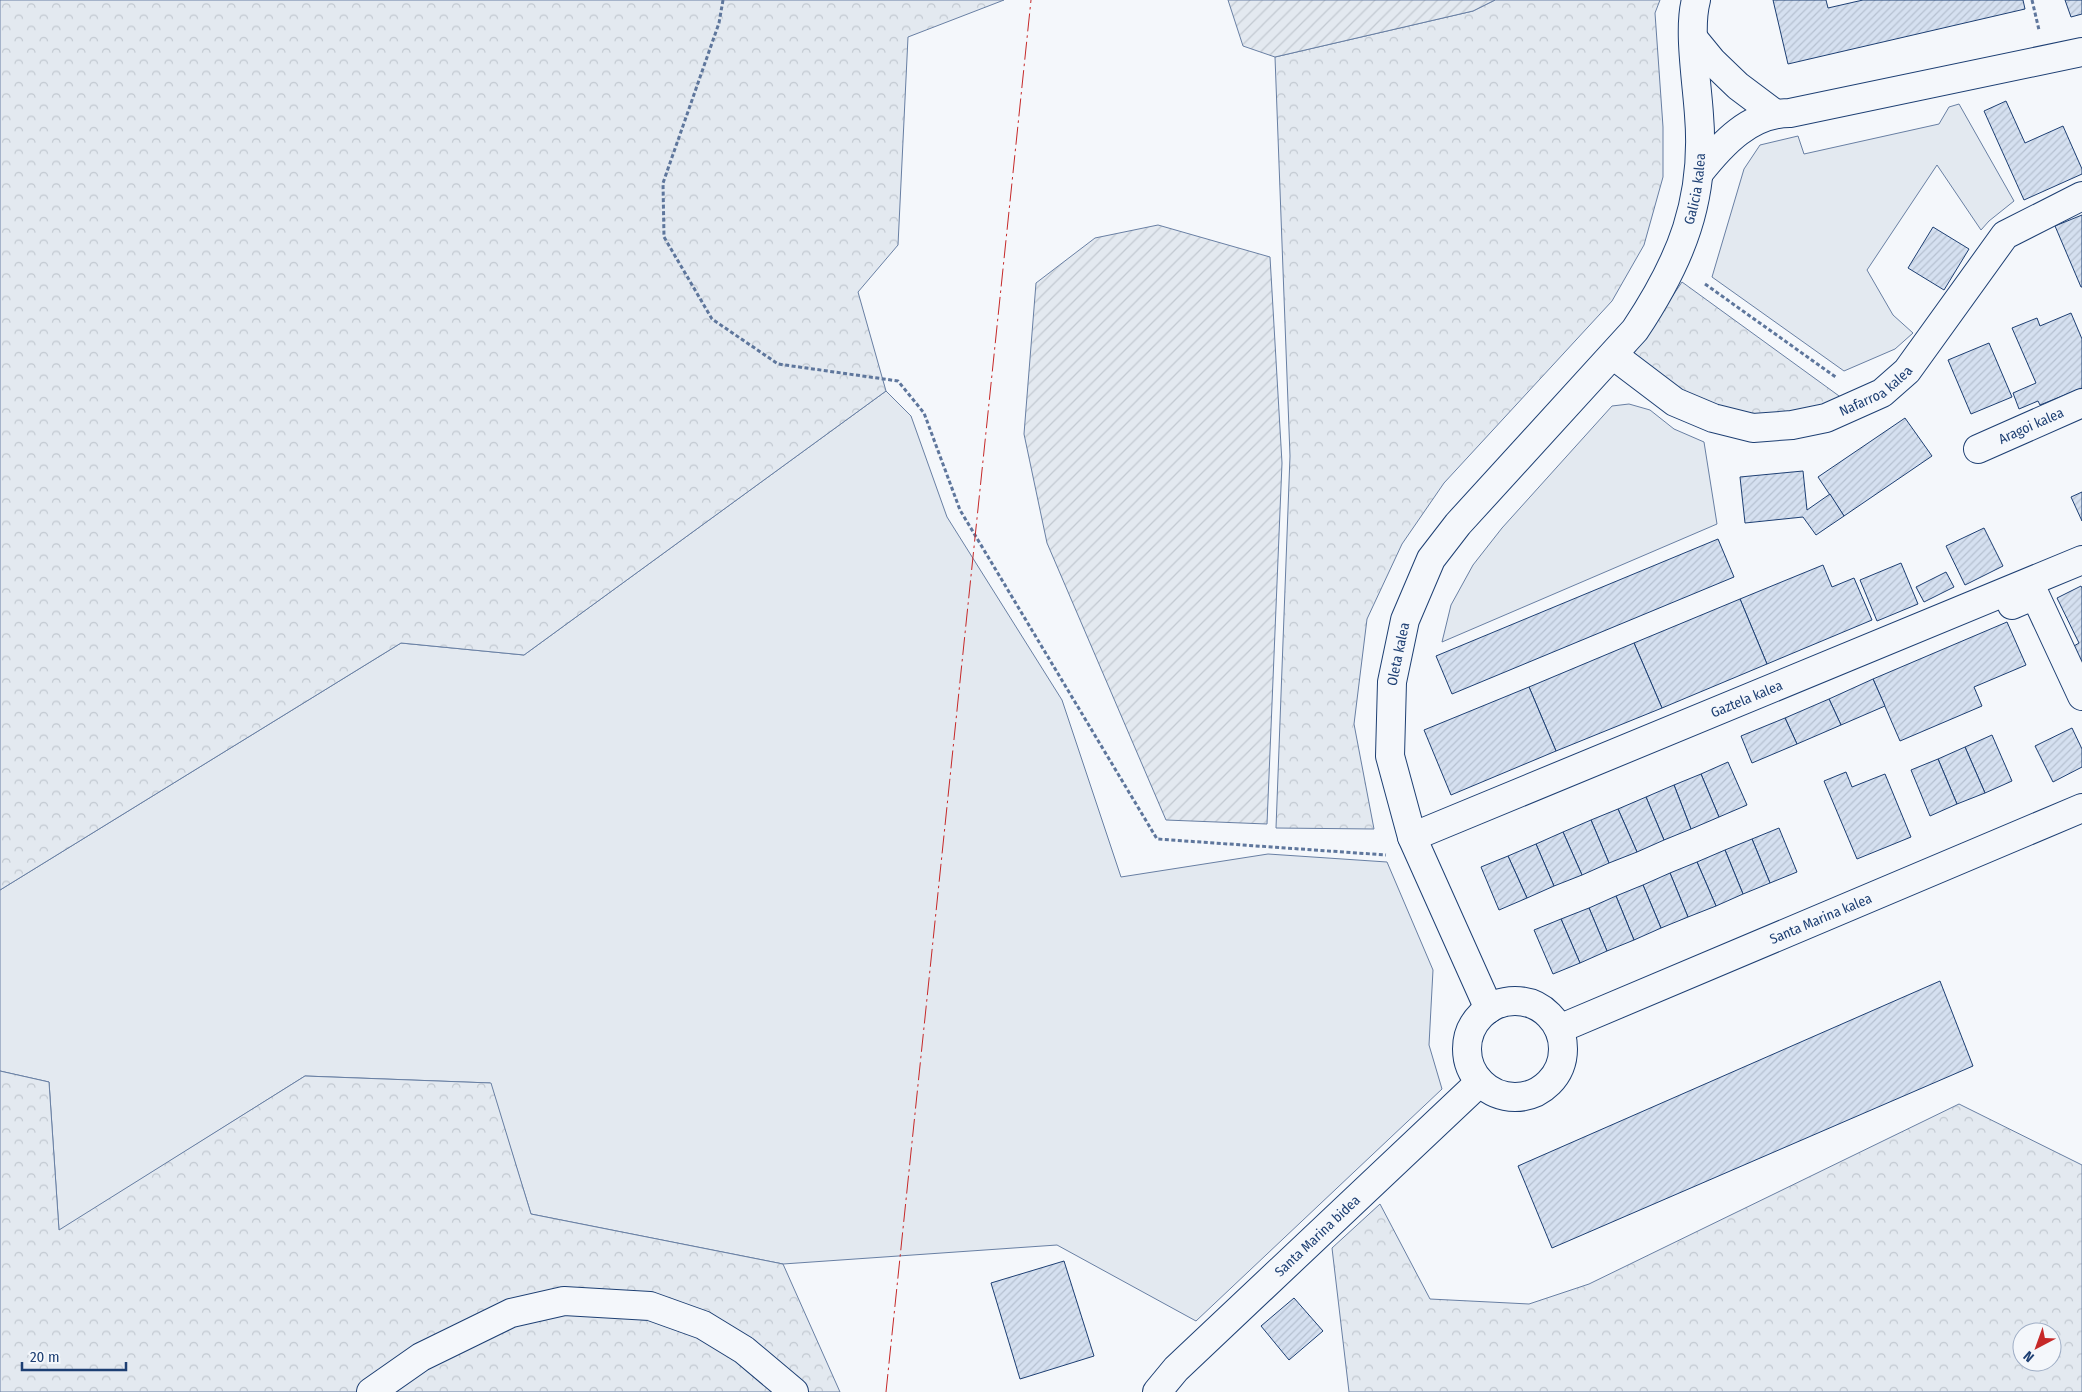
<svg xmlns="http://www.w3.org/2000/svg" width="2082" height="1392" font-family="'Fira Sans Condensed',sans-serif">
<defs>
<pattern id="forest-crowns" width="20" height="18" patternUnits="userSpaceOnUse" patternTransform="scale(1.25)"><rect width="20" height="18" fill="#e3e9f0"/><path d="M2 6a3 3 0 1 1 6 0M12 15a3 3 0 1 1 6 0" fill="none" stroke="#c2c9d1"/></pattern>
<pattern id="garden-furrows" width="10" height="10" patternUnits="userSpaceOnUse" patternTransform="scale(1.25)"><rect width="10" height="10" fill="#e3e9f0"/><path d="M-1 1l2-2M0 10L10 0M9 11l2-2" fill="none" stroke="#c2c9d1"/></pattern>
<pattern id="building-hatch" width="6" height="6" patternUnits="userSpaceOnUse" patternTransform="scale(1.25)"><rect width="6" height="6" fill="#d5e0f0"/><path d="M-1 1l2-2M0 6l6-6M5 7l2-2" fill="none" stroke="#b6c1d1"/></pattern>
</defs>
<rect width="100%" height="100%" fill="#f4f7fb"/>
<g fill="#e3e9f0" stroke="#687fa3">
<polygon points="1959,104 2014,201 1989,221 1981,230 1937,165 1867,270 1893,315 1913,333 1895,349 1844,371 1712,277 1744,169 1760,145 1798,136 1804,154 1939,124 1949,107"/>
<polygon points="886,391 911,416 947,517 1062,700 1121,877 1268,854 1387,862 1433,970 1429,1045 1442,1089 1196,1321 1057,1245 783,1264 531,1214 490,1083 305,1076 59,1231 49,1082 0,1071 0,890 401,643 524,655"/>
<polygon points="1629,404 1650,410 1674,429 1704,442 1717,524 1442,642 1451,605 1473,565 1502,528 1612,406"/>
</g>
<g fill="url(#forest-crowns)" stroke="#687fa3" fill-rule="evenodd">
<polygon points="0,0 1004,0 908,37 898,245 858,292 886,391 524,655 401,643 0,890"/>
<polygon points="1495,0 1660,0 1655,13 1663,127 1663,177 1644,245 1612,301 1444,483 1402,544 1367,619 1354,724 1374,829 1276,828 1290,456 1275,57 1473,11"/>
<polygon points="1682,282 1846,401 1799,416 1740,420 1683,398 1634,353"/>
<polygon points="0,1071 49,1082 59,1230 305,1076 491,1083 531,1214 783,1264 840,1392 0,1392"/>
<path d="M1959,1104L2082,1165V1392H1349L1332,1248L1380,1204L1430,1299L1529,1304L1589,1284ZM2022,1332H2052V1362H2022Z"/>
</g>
<g fill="url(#garden-furrows)" stroke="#687fa3">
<polygon points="1228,0 1495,0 1473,11 1275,57 1243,46"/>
<polygon points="1158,225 1270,257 1282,463 1267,824 1166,820 1047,543 1024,434 1036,283 1095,238"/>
</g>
<g fill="url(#building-hatch)" stroke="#1d3f73">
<polygon points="1773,0 1826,0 1828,8 1863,0 2023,0 2025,9 1788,64"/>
<polygon points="2065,0 2082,0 2082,14 2071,17"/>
<polygon points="2006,101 2025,143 2063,126 2082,169 2082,174 2024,200 1984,111"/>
<polygon points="2082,215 2082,287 2081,287 2055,226"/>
<polygon points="1933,227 1969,249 1944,290 1908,268"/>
<polygon points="2071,313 2082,339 2082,388 2040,405 2038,401 2019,409 2013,393 2036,383 2012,328 2037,318 2040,326"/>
<polygon points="1989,343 2012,397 1971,414 1948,360"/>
<polygon points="1905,418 1932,456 1844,516 1818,477"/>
<polygon points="1803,471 1807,510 1830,494 1844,516 1816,535 1803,517 1745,523 1740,477"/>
<polygon points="2082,492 2082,521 2071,497"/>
<polygon points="1984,528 2003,566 1965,585 1946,546"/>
<polygon points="1718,539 1734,577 1452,694 1436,656"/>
<polygon points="1901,563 1918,604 1877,621 1860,580"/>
<polygon points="1823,565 1832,587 1854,578 1872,620 1767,664 1740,599"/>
<polygon points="1946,572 1954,587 1924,602 1916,587"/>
<polygon points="2081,586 2082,588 2082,663 2074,646 2079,643 2057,598"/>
<polygon points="1740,599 1767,664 1662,708 1634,643"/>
<polygon points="2007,622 2026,665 1974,687 1982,706 1900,741 1873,679"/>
<polygon points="1634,643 1662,708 1556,751 1529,687"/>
<polygon points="1873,679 1885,706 1841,725 1829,699"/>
<polygon points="1529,687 1556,751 1451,795 1424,730"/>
<polygon points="1829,699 1841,725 1797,744 1785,718"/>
<polygon points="1785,718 1797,744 1752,763 1741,736"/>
<polygon points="2072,728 2082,749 2082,767 2053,782 2035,746"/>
<polygon points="1992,735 2012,781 1985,793 1965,747"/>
<polygon points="1965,747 1985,793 1957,804 1938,759"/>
<polygon points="1938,759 1957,804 1930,816 1911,770"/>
<polygon points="1728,762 1747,805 1719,817 1701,774"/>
<polygon points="1846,772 1852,787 1885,774 1911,837 1857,859 1824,781"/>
<polygon points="1701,774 1719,817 1691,829 1674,785"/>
<polygon points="1674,785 1691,829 1664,840 1646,797"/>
<polygon points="1646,797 1664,840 1637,852 1618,809"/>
<polygon points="1618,809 1637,852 1609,863 1591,820"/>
<polygon points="1591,820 1609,863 1582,875 1563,832"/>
<polygon points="1779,828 1797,872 1770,883 1752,839"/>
<polygon points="1563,832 1582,875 1554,886 1536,844"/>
<polygon points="1752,839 1770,883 1743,894 1725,850"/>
<polygon points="1536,844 1554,886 1527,898 1508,856"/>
<polygon points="1725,850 1743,894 1716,906 1697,862"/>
<polygon points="1508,856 1527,898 1499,910 1481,867"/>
<polygon points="1697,862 1716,906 1688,917 1670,873"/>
<polygon points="1670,873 1688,917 1661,928 1643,885"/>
<polygon points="1643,885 1661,928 1634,940 1616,896"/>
<polygon points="1616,896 1634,940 1607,951 1589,908"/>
<polygon points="1589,908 1607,951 1580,963 1561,919"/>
<polygon points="1561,919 1580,963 1553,974 1534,930"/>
<polygon points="1940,981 1973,1066 1552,1248 1518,1166"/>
<polygon points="1064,1261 1094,1356 1020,1379 991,1283"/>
<polygon points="1294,1298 1323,1331 1289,1360 1261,1326"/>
</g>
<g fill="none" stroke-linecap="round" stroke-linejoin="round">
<g stroke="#1d3f73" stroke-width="30">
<g id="minor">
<polyline points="1694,39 1712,61 1738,86 1774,113"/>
<path d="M1699,173C1722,144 1750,113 1790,113L2082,52"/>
<path id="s1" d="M1613,355L1675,402L1713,418L1753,428L1792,425L1826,418L1882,393L1907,371L2005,235L2082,196"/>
<path id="s2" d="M1978,449L2082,403"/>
<polyline points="2009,598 2012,605 2035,595 2082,696"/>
<path id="s3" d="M1412,837L2082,560"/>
<circle cx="1515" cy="1049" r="48"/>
<path id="s4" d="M1489,1009L1412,837L1390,756L1392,682L1405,620L1431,559L1458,524L1635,330C1681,261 1706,200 1699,115C1697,83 1688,29 1696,0"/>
<path id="s5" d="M1559,1029L2082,808"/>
<polyline points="371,1392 421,1357 511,1313 564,1301 650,1306 703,1325 744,1350 794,1392"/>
<path id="s6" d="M1157,1392L1176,1369L1480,1082"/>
</g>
</g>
<g stroke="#5e769c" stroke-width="3" stroke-dasharray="4 2.5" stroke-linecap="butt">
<polyline points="723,0 719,23 663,183 664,237 712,319 778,364 898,381 924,413 960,510 1157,839 1386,855"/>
<polyline points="2032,0 2039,30"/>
<polyline points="1705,284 1837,378"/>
</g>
<use href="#minor" stroke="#f4f7fb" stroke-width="28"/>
<polyline stroke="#c62828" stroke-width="1" stroke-dasharray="18 4 2.5 4" stroke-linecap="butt" points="886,1392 1031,0"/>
</g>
<g text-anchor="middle" stroke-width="4" stroke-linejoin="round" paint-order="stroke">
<g font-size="14" fill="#1d3f73" stroke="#f4f7fb">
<text dy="5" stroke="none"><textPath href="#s4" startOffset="938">Galicia kalea</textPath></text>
<text dy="5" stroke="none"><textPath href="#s1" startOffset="291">Nafarroa kalea</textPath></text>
<text dy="5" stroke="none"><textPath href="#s2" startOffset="58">Aragoi kalea</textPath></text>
<text dy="5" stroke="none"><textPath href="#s4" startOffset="375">Oleta kalea</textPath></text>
<text dy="5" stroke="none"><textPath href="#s3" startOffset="362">Gaztela kalea</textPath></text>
<text dy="5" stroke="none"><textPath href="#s5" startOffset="284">Santa Marina kalea</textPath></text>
<text dy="5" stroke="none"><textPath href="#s6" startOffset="224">Santa Marina bidea</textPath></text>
</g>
</g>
<g transform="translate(2037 1347) rotate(221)"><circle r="24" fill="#f4f7fb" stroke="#9eadc5"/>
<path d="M0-4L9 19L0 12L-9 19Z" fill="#c62828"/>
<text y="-8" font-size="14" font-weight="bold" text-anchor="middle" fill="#1d3f73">N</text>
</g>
<path d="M22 1362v8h104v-8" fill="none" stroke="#1d3f73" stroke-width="2.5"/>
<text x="30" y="1362" font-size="15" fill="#1d3f73" stroke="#f4f7fb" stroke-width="4" paint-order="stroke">20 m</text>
</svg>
